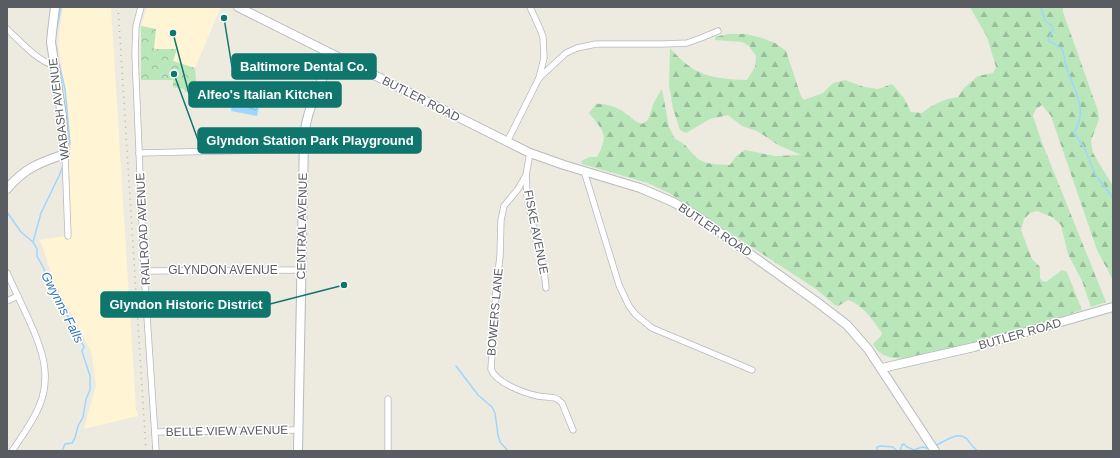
<svg xmlns="http://www.w3.org/2000/svg" width="1120" height="458" font-family="Arial,sans-serif">
<defs>
<pattern id="forest-firs" width="22" height="20" patternUnits="userSpaceOnUse"><rect width="22" height="20" fill="#bae7ba"/><path d="M5 1l3.5 6h-7zM16 11l3.5 6h-7z" fill="#9abe9b"/></pattern>
<pattern id="park-crowns" width="20" height="18" patternUnits="userSpaceOnUse"><rect width="20" height="18" fill="#bae7ba"/><path d="M2 6a3 3 0 1 1 6 0M12 15a3 3 0 1 1 6 0" fill="none" stroke="#9abe9b"/></pattern>
<pattern id="water-ripples" width="26" height="14" patternUnits="userSpaceOnUse"><rect width="26" height="14" fill="#9ed6ff"/><path d="M2 4q2-2 4 0t4 0M15 11q2-2 4 0t4 0" fill="none" stroke="#84b1d2"/></pattern>
</defs>
<rect width="100%" height="100%" fill="#edeae0"/>
<g fill="#fff4d3">
<polygon points="63,7 111,7 136,410 138,416 84,429 96,385 91,351 53,279 41,242 38,240 65,236 63,158 71,148 68,110 58,43"/>
<polygon points="147,7 221,7 195,68 173,61 176,49 153,49 156,29 141,26"/>
</g>
<path fill="url(#forest-firs)" d="M970,7H1063V12L1098,111L1099,119L1091,141L1093,153L1113,186V280L1097,250L1051,116L1042,105L1036,109L1033,116L1041,140L1106,302L1091,307L1082,281L1068,254L1061,225L1052,217L1037,211L1030,213L1024,219L1021,230L1032,259L1040,267V278L1042,281L1046,282L1062,270L1067,272L1082,310L1001,336L904,359C891,358 880,357 873,344L881,336L882,333C872,319 864,306 848,300L838,306L835,305L816,289L669,193L648,183L582,164L581,161L590,157H597C609,134 604,132 589,113L596,104C603,103 615,107 621,110C629,115 633,121 642,124L648,120L654,102L662,89L669,127L675,139C689,144 690,155 702,161C709,165 722,164 730,165L736,156L745,150L775,156L801,155L778,145L757,131L742,126L728,115L710,119L686,133L680,130L673,109L669,85L670,48C694,76 712,79 747,80L755,67L756,56L749,46L742,42L715,40V37L728,34H746L762,38L775,43L786,51L801,96L804,100L823,93L833,83L845,80L864,87L878,89L892,84L904,98L911,112L922,113C933,104 944,99 958,97L964,88L978,76L993,73L996,67L987,37Z"/>
<polygon fill="url(#park-crowns)" points="141,26 156,29 154,49 177,49 173,61 195,68 197,93 185,92 184,89 173,87 173,80 141,80"/>
<polygon fill="url(#water-ripples)" points="232,102 259,107 257,116 231,111"/>
<g fill="none" stroke-linecap="round" stroke-linejoin="round">
<g stroke="#9ed6ff" stroke-width="1.5">
<path d="M1041,7L1045,21L1051,25L1053,30L1048,40C1053,44 1060,45 1063,51C1065,56 1064,61 1066,66C1074,91 1089,108 1074,133L1084,147L1095,174L1113,198"/>
<polyline points="56,32 61,7"/>
<polyline points="55,43 57,52"/>
<polyline points="59,64 65,89 70,144"/>
<polyline points="7,212 21,232 33,242 37,249 37,256 44,269 47,280 73,325 84,347 82,351 90,376 90,390 86,399 83,417 78,426 75,438 72,443 65,444 62,451"/>
<polyline points="33,242 41,213 59,176 63,165"/>
<polyline points="456,366 478,395 492,407 495,413 498,435 500,442 508,451"/>
<path d="M936,445C945,442 958,430 967,439C971,444 973,448 978,451"/>
<polyline points="877,451 877,447 881,446 893,447 897,451"/>
<polyline points="900,451 902,445 904,444 907,447 914,450 922,447 927,448"/>
</g>
<g stroke="#b6b9be" stroke-width="7">
<g id="street">
<polyline points="141,7 136,26 135,54 144,271 156,451"/>
<path d="M7,29C21,42 36,60 55,66"/>
<polyline points="539,78 566,53 577,48 596,44 664,44 687,43 701,38 718,31"/>
<polyline points="507,142 539,78 544,58 543,37 540,29 530,7"/>
<polyline points="139,153 303,149"/>
<polyline points="530,153 526,175 527,196 536,240 543,262 546,288"/>
<polyline points="65,154 68,236"/>
<polyline points="584,171 619,285 629,306 636,315 652,328 752,370"/>
<path d="M526,175L518,189L504,206L501,220L500,256L496,291L491,369C496,383 524,393 538,396C548,398 555,395 562,403L573,430"/>
<polyline points="144,271 301,270"/>
<path d="M7,273C14,288 21,303 28,318C42,348 53,377 38,409C31,424 21,438 12,451"/>
<polyline points="7,301 18,296"/>
<polyline points="155,432 298,430"/>
<polyline points="388,451 388,399"/>
</g>
</g>
<g stroke="#b6bac0" stroke-width="10">
<g id="secondary">
<polyline points="238,7 530,153 564,165 640,188 673,202 697,216 817,302 847,325 868,349 935,451"/>
<path d="M7,189C24,168 41,162 65,154L62,116L51,42L52,32L55,7"/>
<polyline points="882,368 974,347 1113,307"/>
<path d="M298,451L304,138C306,109 322,81 333,55"/>
</g>
</g>
<use href="#street" stroke="#fff" stroke-width="5.5"/>
<use href="#secondary" stroke="#fff" stroke-width="8"/>
<polyline stroke="#b2b3b3" stroke-width="1.5" stroke-dasharray="1 5" stroke-linecap="butt" points="118,7 146,451"/>
</g>
<g text-anchor="middle" stroke-width="3" stroke-linejoin="round" paint-order="stroke">
<g font-size="12" fill="#595d62" stroke="#fff">
<text transform="translate(421 99) rotate(27)" y="4">BUTLER ROAD</text>
<text transform="translate(59 109) rotate(-97)" y="4">WABASH AVENUE</text>
<text transform="translate(302 226) rotate(-89)" y="4">CENTRAL AVENUE</text>
<text transform="translate(143 229) rotate(-93)" y="4">RAILROAD AVENUE</text>
<text transform="translate(715 230) rotate(34)" y="4">BUTLER ROAD</text>
<text transform="translate(536 232) rotate(79)" y="4">FISKE AVENUE</text>
<text x="223" y="274">GLYNDON AVENUE</text>
<text transform="translate(495 312) rotate(-85)" y="4">BOWERS LANE</text>
<text transform="translate(1020 334) rotate(-16)" y="4">BUTLER ROAD</text>
<text transform="translate(227 431) rotate(-1)" y="4">BELLE VIEW AVENUE</text>
</g>
<g font-size="13" font-style="italic" fill="#3477b8" stroke="#fff">
<text transform="translate(63 307) rotate(63)" y="5">Gwynns Falls</text>
</g>
</g>
<path fill="none" stroke="#0f766e" stroke-width="1.5" d="M224 18L232 67M173 33L189 94M174 74L198 140M344 285L270 304"/>
<g fill="#0f766e" stroke="#fff" stroke-width="1.5">
<circle cx="224" cy="18" r="4"/>
<circle cx="173" cy="33" r="4"/>
<circle cx="174" cy="74" r="4"/>
<circle cx="344" cy="285" r="4"/>
</g>
<g fill="#0f766e" stroke="#0f766e" stroke-width="1.5">
<rect x="232" y="54" width="144" height="25" rx="4"/>
<rect x="189" y="82" width="152" height="25" rx="4"/>
<rect x="198" y="128" width="223" height="25" rx="4"/>
<rect x="101" y="292" width="169" height="25" rx="4"/>
</g>
<g font-size="13" text-anchor="middle" font-weight="bold" fill="#fff">
<text x="304" y="71">Baltimore Dental Co.</text>
<text x="265" y="99">Alfeo's Italian Kitchen</text>
<text x="310" y="145">Glyndon Station Park Playground</text>
<text x="186" y="309">Glyndon Historic District</text>
</g>
<rect width="1120" height="458" fill="none" stroke="#595d62" stroke-width="16"/>
</svg>
